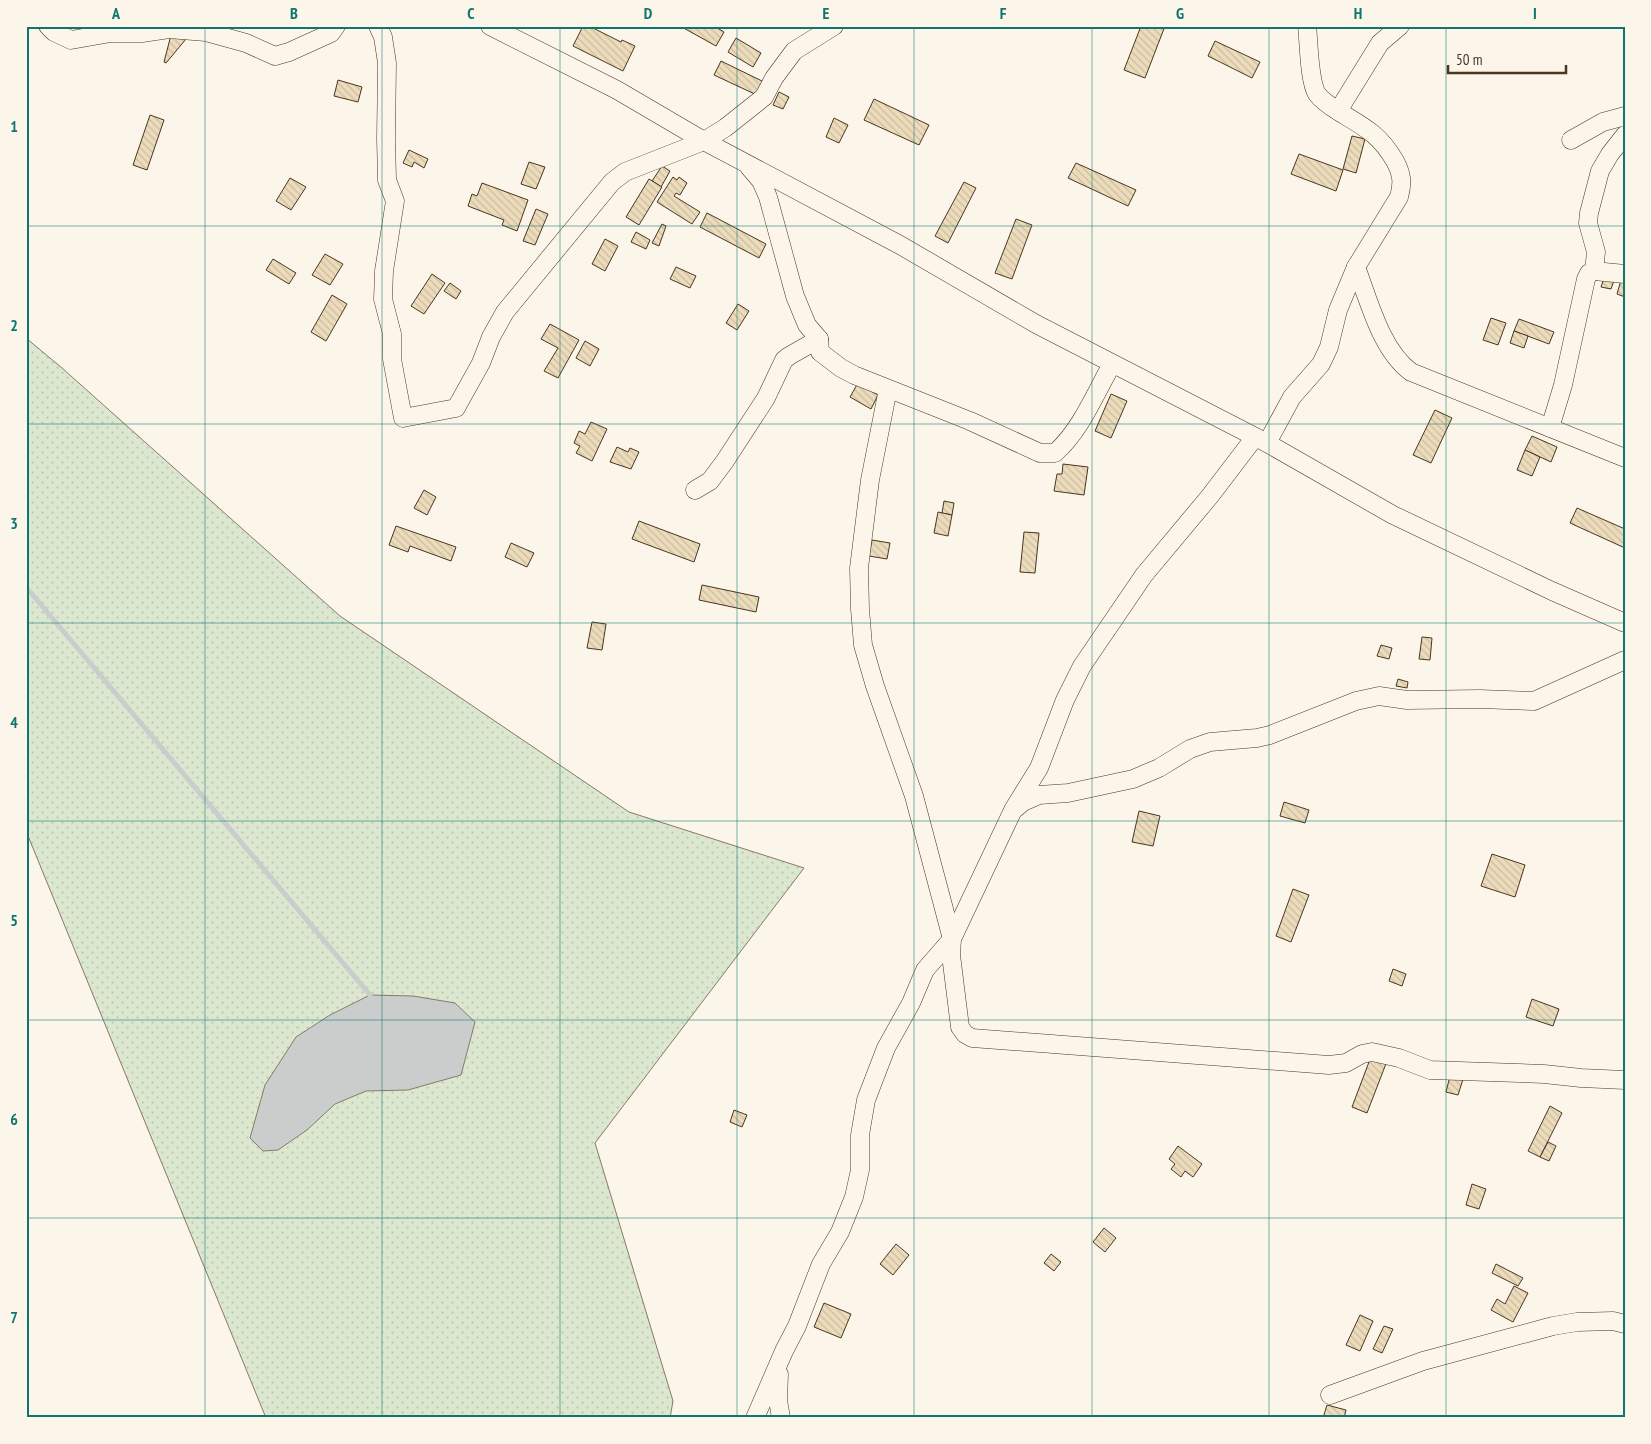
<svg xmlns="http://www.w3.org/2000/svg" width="1651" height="1444" font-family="'PT Sans Narrow',sans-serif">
<defs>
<pattern id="grass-dots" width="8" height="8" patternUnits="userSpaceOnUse" patternTransform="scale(1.25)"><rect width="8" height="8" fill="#dce7d0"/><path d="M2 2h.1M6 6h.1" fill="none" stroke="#bec7b2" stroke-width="1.8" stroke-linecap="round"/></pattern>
<pattern id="building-back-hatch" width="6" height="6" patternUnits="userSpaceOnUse" patternTransform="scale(1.25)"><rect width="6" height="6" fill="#ecdcbc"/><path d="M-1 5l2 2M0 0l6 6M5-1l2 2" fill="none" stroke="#ccbda1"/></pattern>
</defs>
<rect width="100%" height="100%" fill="#fbf6e9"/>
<polygon fill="url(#grass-dots)" stroke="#887966" points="26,338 62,368 340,616 629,812 804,868 595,1143 673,1401 670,1418 266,1418 26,831"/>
<polygon fill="#c9cecd" stroke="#887966" points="370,995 413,996 455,1003 475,1022 461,1075 408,1090 366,1091 335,1104 307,1130 278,1150 263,1151 250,1138 265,1085 296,1037 330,1015"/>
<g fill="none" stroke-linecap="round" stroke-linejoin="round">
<polyline stroke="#c9cecd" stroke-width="5" points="26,587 370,995"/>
</g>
<g fill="url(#building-back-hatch)" stroke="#4a3520">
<polygon points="583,26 589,26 621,42 622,40 635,46 623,71 573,46"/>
<polygon points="680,26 714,26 724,32 716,46"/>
<polygon points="1141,26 1165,26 1145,78 1124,70"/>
<polygon points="171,35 186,39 166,63 164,62"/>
<polygon points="736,38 761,53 753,67 728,52"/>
<polygon points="1215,41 1260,62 1252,78 1208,56"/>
<polygon points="721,61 766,83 759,96 714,75"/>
<polygon points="338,80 362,87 358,102 334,96"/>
<polygon points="779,92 789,97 783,109 773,105"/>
<polygon points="874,99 929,125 919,145 864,120"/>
<polygon points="150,115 164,120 147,170 133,165"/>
<polygon points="834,118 848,125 839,143 826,137"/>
<polygon points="1352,136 1365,139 1356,173 1343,169"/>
<polygon points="409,150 428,159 424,168 414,162 412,167 403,163"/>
<polygon points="1299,154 1343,170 1336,191 1291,174"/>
<polygon points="529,162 545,167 536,189 521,184"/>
<polygon points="1076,163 1136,190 1128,206 1068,178"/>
<polygon points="662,166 670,171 661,187 652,181"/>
<polygon points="673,177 677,180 679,177 687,183 680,195 676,193 674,196 700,212 692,224 657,202"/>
<polygon points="290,178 306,187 291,210 276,201"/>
<polygon points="649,179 662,187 639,225 626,217"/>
<polygon points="964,182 976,188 948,243 935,236"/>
<polygon points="482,183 528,200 517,231 502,225 504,220 468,206 472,194 477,196"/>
<polygon points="536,209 548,214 535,245 523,241"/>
<polygon points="707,213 766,244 759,258 700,227"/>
<polygon points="1016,219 1032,225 1012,279 995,273"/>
<polygon points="662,224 666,226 659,246 652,243"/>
<polygon points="636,232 650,240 646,249 631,242"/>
<polygon points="605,239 618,246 605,271 592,264"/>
<polygon points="325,254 343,264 330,285 312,275"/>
<polygon points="273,259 296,273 289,284 266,270"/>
<polygon points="676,267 696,276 690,288 670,279"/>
<polygon points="432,274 445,283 424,314 411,306"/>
<polygon points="1605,275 1615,278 1611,289 1601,287"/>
<polygon points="1621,280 1625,281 1625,297 1617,294"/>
<polygon points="450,283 461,291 456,299 444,291"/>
<polygon points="332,295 347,304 326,341 311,332"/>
<polygon points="738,304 749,311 737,330 726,323"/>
<polygon points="1491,318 1506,323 1498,345 1483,340"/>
<polygon points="1519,319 1554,332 1549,344 1514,331"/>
<polygon points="550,324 579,340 558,378 544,371 558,348 541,339"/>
<polygon points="1514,331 1528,336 1524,348 1510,343"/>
<polygon points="585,341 599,349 590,366 576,358"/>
<polygon points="858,383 878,395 871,409 850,397"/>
<polygon points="1111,394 1127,401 1111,438 1095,431"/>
<polygon points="1435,410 1452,418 1431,463 1413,455"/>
<polygon points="591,422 607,429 592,461 576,453 580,446 574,443 579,431 585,434"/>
<polygon points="1532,436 1557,447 1551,462 1525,450"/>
<polygon points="617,447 628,452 630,448 639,452 631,469 610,462"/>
<polygon points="1525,450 1540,457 1532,476 1517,470"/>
<polygon points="1063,464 1088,467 1084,495 1054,491 1057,474 1062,474"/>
<polygon points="424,490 436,497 427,515 414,508"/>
<polygon points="944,501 954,503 952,515 942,513"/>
<polygon points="1577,508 1625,529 1625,548 1570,523"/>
<polygon points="938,512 952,515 948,536 934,533"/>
<polygon points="639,521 700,544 694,562 632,539"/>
<polygon points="396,526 456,547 451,561 410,546 408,552 389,545"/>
<polygon points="1024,532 1039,533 1035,573 1020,572"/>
<polygon points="872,540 890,543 887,559 869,556"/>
<polygon points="511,543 534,553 527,567 505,557"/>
<polygon points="702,585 759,597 756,612 699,600"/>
<polygon points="592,622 606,624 602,650 587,648"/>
<polygon points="1422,637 1432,638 1430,660 1419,659"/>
<polygon points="1381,645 1392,648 1389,659 1377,656"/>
<polygon points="1398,679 1408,682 1407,688 1396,686"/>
<polygon points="1284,802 1309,810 1305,823 1280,816"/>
<polygon points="1139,811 1160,816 1153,846 1132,842"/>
<polygon points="1492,854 1525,865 1515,897 1481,886"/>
<polygon points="1293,889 1309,895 1291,942 1276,936"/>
<polygon points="1393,969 1406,974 1402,986 1389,981"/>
<polygon points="1532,999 1559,1009 1553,1026 1526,1017"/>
<polygon points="1372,1054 1387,1061 1367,1113 1352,1107"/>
<polygon points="1451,1072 1464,1076 1458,1095 1446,1092"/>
<polygon points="1550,1106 1562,1113 1540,1157 1528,1151"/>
<polygon points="734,1110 747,1115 742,1127 730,1122"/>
<polygon points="1548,1142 1556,1146 1549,1161 1540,1157"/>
<polygon points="1178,1146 1202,1164 1193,1177 1185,1171 1181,1177 1171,1169 1175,1164 1169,1159"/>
<polygon points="1472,1184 1486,1189 1479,1209 1466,1205"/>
<polygon points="1104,1228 1116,1238 1105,1252 1093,1242"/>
<polygon points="896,1244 909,1255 893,1275 880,1264"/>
<polygon points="1051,1254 1061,1262 1054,1271 1044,1263"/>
<polygon points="1496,1264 1523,1278 1518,1286 1492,1273"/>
<polygon points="1514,1286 1528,1293 1513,1322 1491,1310 1497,1299 1505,1304"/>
<polygon points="824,1303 851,1314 841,1338 814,1327"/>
<polygon points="1360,1315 1373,1321 1360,1351 1346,1345"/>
<polygon points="1384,1326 1393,1329 1382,1353 1373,1349"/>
<polygon points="1327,1405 1346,1410 1344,1418 1323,1418"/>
</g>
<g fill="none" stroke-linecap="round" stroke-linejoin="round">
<g stroke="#4a3520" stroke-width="19">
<g id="minor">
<polyline points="48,26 54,32 71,40 111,33 142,33 169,29 206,32 246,43 275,56 289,52 331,33 336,26"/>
<polyline points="378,26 383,37 387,63 386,139 387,180 395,201 384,271 383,299 392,334 392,359 403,418 456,408 481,363 491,337 505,312 612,182 625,172 704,141 725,128 764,97 774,78 794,51 834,26"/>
<polyline points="490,26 617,90 704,141 900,245 1036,324 1267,443 1393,515 1552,591 1625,623"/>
<polyline points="1338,111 1380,43 1400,26"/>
<polyline points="1571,140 1603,122 1625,116"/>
<path d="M749,167L761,181L768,197L795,296L807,325L819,339L820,352L841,368L854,375L970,421L1040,453H1055C1081,430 1095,394 1112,364"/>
<path d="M1356,267C1369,301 1381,350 1411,372L1625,458"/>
<polyline points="1594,271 1596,252 1588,223 1589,213 1600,171 1610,154 1625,135"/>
<polyline points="888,389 870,480 859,568 860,609 863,645 875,686 914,796 952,939"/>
<polyline points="1550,428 1563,385 1586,279 1589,273 1594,271 1625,274"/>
<polyline points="1255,437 1210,496 1144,575 1082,666 1065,700 1039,768 1013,810 952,939 951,955 960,1027 965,1034 972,1038 1329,1065 1346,1063 1362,1054 1372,1052 1399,1058 1430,1070 1544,1074 1581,1078 1625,1080"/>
<path d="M1267,443L1292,397L1321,364L1329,347L1338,310L1356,267L1399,197C1403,183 1402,174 1395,161C1380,135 1366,128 1341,113C1333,108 1323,102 1317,94C1309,81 1309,43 1307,26"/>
<polyline points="695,490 710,481 725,461 766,398 784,360 789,356 819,339"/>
<polyline points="1016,808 1023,802 1039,795 1068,793 1133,779 1159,768 1190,749 1210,742 1257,738 1270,735 1356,701 1379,696 1407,700 1480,699 1534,701 1625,660"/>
<polyline points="779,1374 778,1400 781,1418"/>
<polyline points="1330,1395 1423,1361 1553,1326 1577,1322 1613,1321 1625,1324"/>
<polyline points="755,1418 784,1351 797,1326 821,1264 840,1232 854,1197 860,1170 860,1135 866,1100 886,1048 911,1003 925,970 952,939"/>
</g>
</g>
<use href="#minor" stroke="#fbf6e9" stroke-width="18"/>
</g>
<path fill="none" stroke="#0f766e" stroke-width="1" stroke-opacity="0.55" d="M205,26V1418M382,26V1418M560,26V1418M737,26V1418M914,26V1418M1092,26V1418M1269,26V1418M1446,26V1418M26,226H1625M26,424H1625M26,623H1625M26,821H1625M26,1020H1625M26,1218H1625"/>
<rect width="1651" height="1444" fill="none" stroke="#fbf6e9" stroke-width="55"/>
<path d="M1448 65v8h118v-8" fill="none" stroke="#4a3520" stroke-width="2.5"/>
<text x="1456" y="65" font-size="15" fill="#4a3520" stroke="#fbf6e9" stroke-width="4" paint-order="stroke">50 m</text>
<rect x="28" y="28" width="1596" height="1388" fill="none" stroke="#0f766e" stroke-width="2"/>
<g font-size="16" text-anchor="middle" font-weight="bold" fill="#0f766e">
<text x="116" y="19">A</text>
<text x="294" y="19">B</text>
<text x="471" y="19">C</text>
<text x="648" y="19">D</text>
<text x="826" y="19">E</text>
<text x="1003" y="19">F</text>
<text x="1180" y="19">G</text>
<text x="1358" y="19">H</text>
<text x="1535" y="19">I</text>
<text x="14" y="132">1</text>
<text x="14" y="331">2</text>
<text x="14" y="529">3</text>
<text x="14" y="728">4</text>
<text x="14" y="926">5</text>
<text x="14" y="1125">6</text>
<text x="14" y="1323">7</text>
</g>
</svg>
